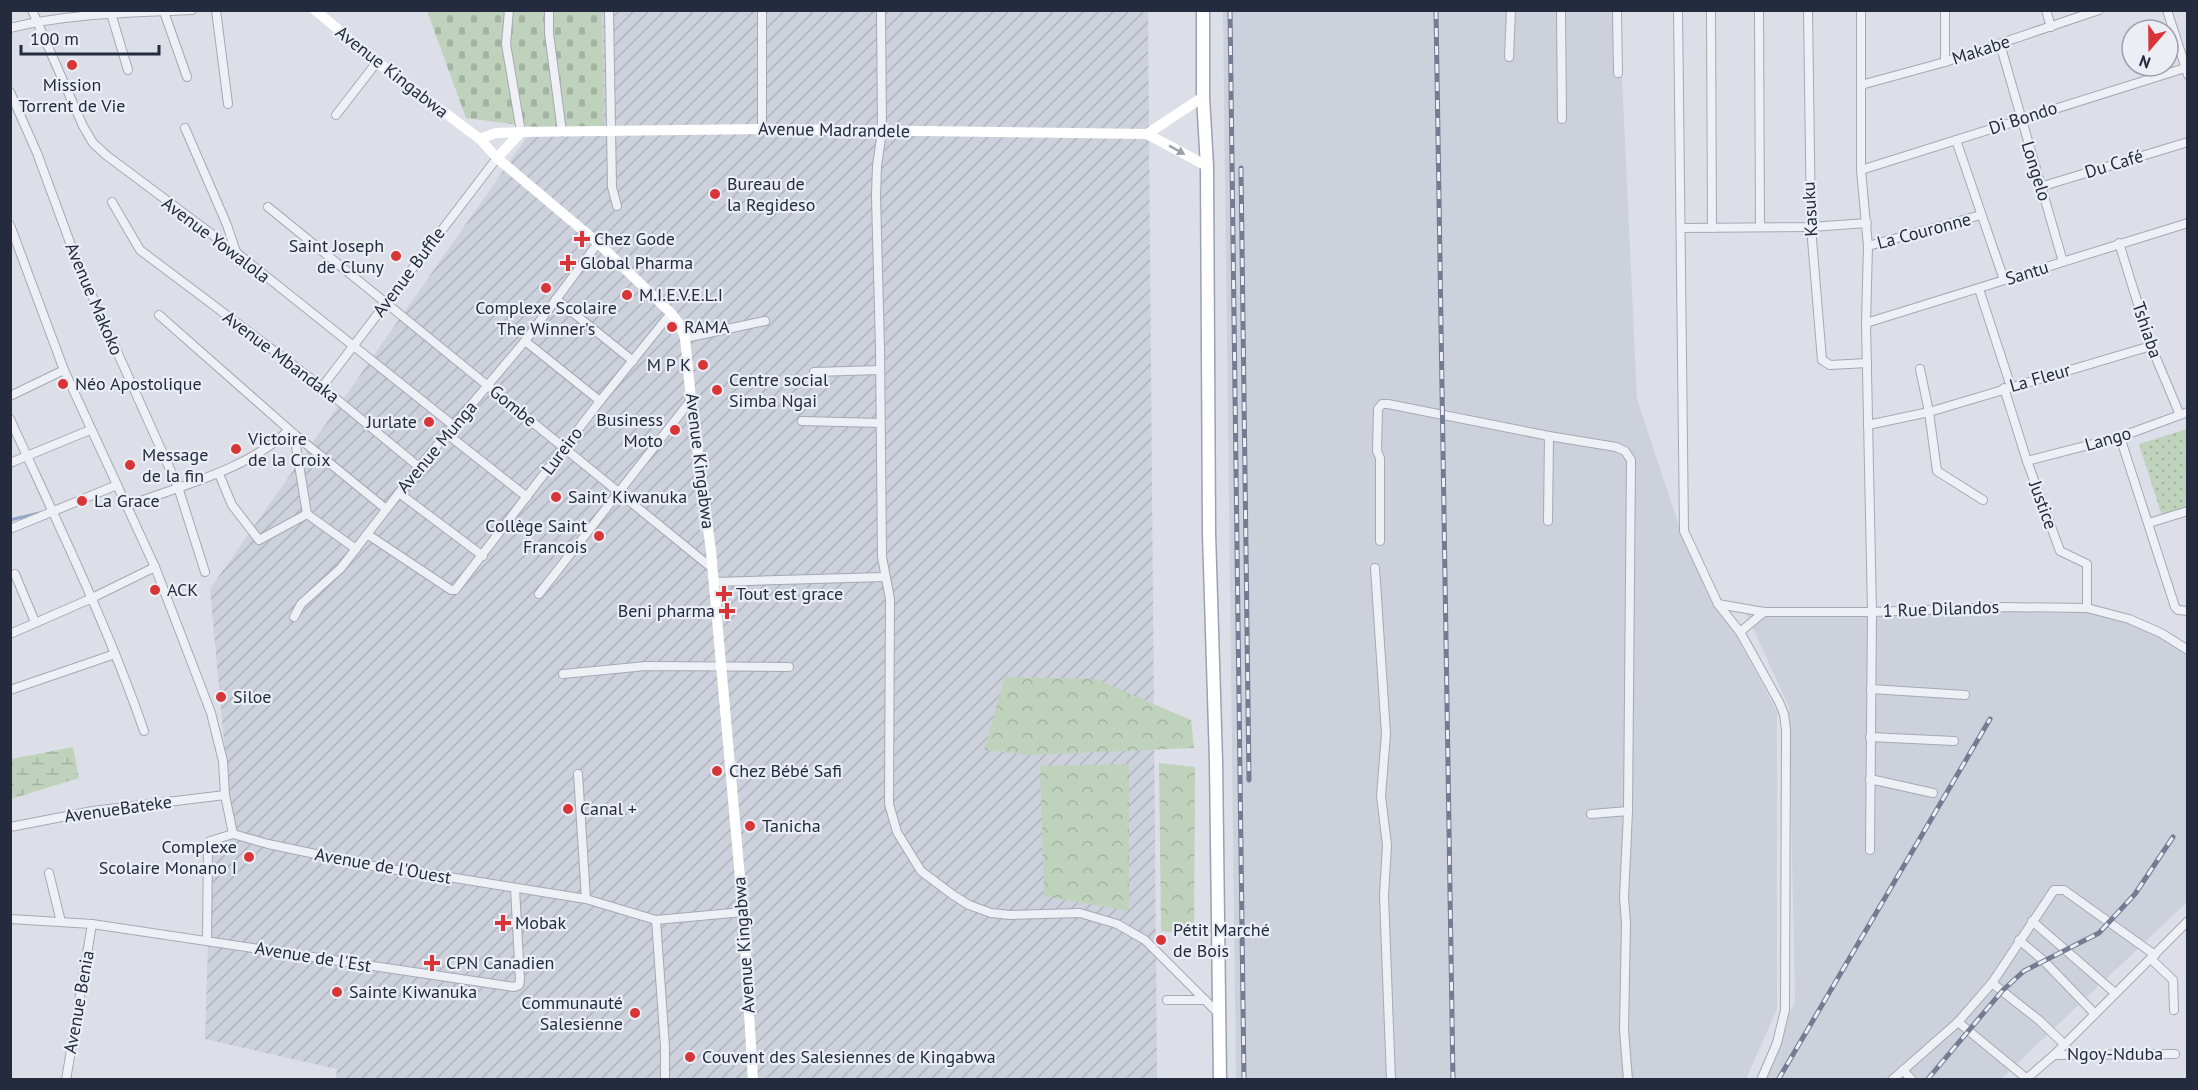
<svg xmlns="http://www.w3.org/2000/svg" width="2198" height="1090" font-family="'PT Sans',sans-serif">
<defs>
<pattern id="industrial-furrows" width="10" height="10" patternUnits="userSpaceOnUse" patternTransform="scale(1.5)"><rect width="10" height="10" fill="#cdd1dc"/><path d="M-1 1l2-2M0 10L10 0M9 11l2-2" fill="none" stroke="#b0b4be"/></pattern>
<pattern id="grass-dots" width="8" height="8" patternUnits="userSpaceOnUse" patternTransform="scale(1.5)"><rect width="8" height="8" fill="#bfd2bc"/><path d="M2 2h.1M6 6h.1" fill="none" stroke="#a4b4a3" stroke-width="1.8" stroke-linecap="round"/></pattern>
<pattern id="forest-crowns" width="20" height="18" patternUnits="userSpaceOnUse" patternTransform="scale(1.5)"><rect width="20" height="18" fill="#bfd2bc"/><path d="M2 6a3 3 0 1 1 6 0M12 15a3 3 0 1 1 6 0" fill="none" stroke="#a4b4a3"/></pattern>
<pattern id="wetland-marsh" width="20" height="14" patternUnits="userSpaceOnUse" patternTransform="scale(1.5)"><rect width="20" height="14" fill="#bfd2bc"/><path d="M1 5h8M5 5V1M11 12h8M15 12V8" fill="none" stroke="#a4b4a3"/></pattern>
<pattern id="cemetery-stones" width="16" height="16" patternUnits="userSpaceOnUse" patternTransform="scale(1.5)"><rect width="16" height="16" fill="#bfd2bc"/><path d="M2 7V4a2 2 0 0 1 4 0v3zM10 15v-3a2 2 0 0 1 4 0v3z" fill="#a4b4a3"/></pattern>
</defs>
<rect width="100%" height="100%" fill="#dcdfe7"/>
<g fill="#cdd1dc">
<polygon points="1223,11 1619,11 1637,399 1681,532 1777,712 1777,1009 1746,1079 1236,1079"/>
<polygon points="1744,609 2095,613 2156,631 2187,651 2187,902 2001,1079 1761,1079 1795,1001 1789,707"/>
</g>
<polygon fill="url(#industrial-furrows)" points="602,11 1148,11 1157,1079 336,1080 337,1069 205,1039 211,851 233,839 210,589 534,127 604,127"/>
<polygon fill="url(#grass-dots)" points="2187,429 2187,507 2162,516 2139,444"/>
<g fill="url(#forest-crowns)">
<polygon points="1005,677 1095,679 1191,720 1194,748 1031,755 984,750"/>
<polygon points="1159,763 1195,767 1194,934 1161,931"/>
<polygon points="1129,764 1129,911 1044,896 1040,766"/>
</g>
<polygon fill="url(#wetland-marsh)" points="73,747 79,778 11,799 11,759"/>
<polygon fill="url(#cemetery-stones)" points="427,11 602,11 604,127 534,127 466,118"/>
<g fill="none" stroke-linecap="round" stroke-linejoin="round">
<polyline stroke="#93a7cb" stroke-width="3" points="10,520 44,512"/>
<g stroke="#a5a9b4" stroke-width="10">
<g id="street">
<polyline points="32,10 83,126 93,143 106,155 237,253 454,426"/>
<polyline points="110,10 128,70"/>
<polyline points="216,10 228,104"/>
<polyline points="509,10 506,44 521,132"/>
<polyline points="549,10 549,33 562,132"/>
<polyline points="609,10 612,187 617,206"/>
<polyline points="762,10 762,129"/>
<polyline points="881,10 882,131 877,166 876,196 880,348 882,557 890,599 889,804 897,832 921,871 953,895 969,905 991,913 1010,915 1080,913 1117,924 1145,940 1217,1012"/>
<polyline points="1561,10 1562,119"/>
<polyline points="1617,10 1618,73"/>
<polyline points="1678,10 1684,531 1718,604 1740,632 1779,702 1784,714 1786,730 1785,1010 1777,1043 1761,1080"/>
<polyline points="1711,10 1712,228"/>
<polyline points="1759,10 1760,227"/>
<polyline points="1808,10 1811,227 1822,360 1830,365 1867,363"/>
<polyline points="1861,10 1861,170 1868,246 1866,323 1872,612 1870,850"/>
<polyline points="1945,10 1945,62"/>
<polyline points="2046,10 2051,27"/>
<polyline points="2167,10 2188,75"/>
<polyline points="164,12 187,77"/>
<path d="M10,28C70,13 131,13 192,10"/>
<polyline points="2000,44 2063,262"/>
<polyline points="1509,57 1511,10"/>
<polyline points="1861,85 1945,62 2099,10"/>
<polyline points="10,92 37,153 79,267 178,487 205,572"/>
<polyline points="336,115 377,62"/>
<polyline points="185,128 227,225 236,252"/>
<polyline points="1956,140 2004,280"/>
<polyline points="1861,170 2185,68"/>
<polyline points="2040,187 2188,142"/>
<polyline points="112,202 140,250 322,387 419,467"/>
<polyline points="268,207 713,569"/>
<polyline points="10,225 64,370 155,567 211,713 223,761 225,795 233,834"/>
<polyline points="1681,228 1811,227 1867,223"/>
<polyline points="2119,243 2151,346 2180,415"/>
<polyline points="1868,246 1981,215"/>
<polyline points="1979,289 2011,387"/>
<polyline points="556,299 633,361"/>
<polyline points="159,315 294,434 386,509"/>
<polyline points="1866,323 2188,223"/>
<polyline points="685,338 765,321"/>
<polyline points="525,341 600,401"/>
<polyline points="1920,369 1929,412 1937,471 1983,500"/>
<polyline points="814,372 880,370"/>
<polyline points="322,387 497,158"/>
<polyline points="2004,388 2027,461 2060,551 2087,564 2087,608"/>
<polyline points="10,396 64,370"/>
<path d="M10,419C57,522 107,624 144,731"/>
<polyline points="802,421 880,423"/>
<polyline points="1868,425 1929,412 2151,346"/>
<polyline points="294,434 307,514 356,549"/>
<polyline points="447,434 527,497"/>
<polyline points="2120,437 2175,607 2178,610 2188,611"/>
<polyline points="2027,461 2120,437 2188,412"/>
<polyline points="10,463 90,430"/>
<polyline points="219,474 232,505 259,540 307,514"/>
<polyline points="399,493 483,556"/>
<path d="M127,506C182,485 245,471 289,430"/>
<polyline points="1548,521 1549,436"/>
<polyline points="2149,523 2188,511"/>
<polyline points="10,529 117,485"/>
<polyline points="367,534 451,590 455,590 600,401 671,313"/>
<polyline points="1380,541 1380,458 1377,451 1378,409 1382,404 1388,404 1549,436 1616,447 1625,451 1631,460 1628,811"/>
<polyline points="1375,568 1386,734 1381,796 1387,845 1384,896 1391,1080"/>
<polyline points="15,574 35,622"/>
<polyline points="714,582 884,577"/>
<polyline points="539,594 691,400"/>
<polyline points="1718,604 1764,612 1872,612 2001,607 2087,608 2129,619 2161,633 2188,650"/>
<polyline points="294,617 301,604 341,568 419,467 525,341 598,243"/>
<polyline points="1740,632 1764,612"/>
<polyline points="10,634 90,599 155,567"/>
<polyline points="563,674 646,666 789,667"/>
<polyline points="1871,689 1965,695"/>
<polyline points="10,690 115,654"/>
<polyline points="1870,737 1954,741"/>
<polyline points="578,774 586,899"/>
<polyline points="1870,779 1933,793"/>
<polyline points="1591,814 1628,811 1624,898 1626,923 1624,1030 1628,1080"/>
<polyline points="10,827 93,811 225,795"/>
<polyline points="49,873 61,922"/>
<polyline points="10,919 92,924 514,987 519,985 520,980 515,888"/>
<polyline points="656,920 665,1047 665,1080"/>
<polyline points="2032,921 2115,993"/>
<polyline points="2019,940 2044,961 2095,1014"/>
<polyline points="207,941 208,844 210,841 233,834 268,844 387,869 417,872 586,899 656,920 743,912"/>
<polyline points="2151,959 2173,980 2174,1010"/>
<polyline points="1992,983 2040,1021 2064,1044"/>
<polyline points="1167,1000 1205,1000"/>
<polyline points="1958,1022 2026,1078"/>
<polyline points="2054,1055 2175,1054"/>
<polyline points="1903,1070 1912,1080"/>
<polyline points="66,1080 92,924"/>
<polyline points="1892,1080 1958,1022 1992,983 2054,890 2064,890 2155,955"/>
<polyline points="2025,1080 2054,1055 2188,921"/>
</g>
</g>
<g stroke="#9aa1b4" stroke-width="15">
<polyline id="primary" points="1203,10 1203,97 1207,166 1209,533 1216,761 1220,1080"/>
</g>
<use href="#street" stroke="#eef0f5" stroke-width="8"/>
<g stroke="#fff" stroke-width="10">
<polyline points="315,10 377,62 480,139 497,158 598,243 671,313 680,325 685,338 691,400 711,551 743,912 753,1080"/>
<polyline points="1147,134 1203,97"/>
<polyline points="480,139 496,133 521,132 762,129 1147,134 1207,166"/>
<polyline points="497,158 521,132"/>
</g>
<use href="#primary" stroke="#fff" stroke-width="12"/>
<g stroke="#747b92" stroke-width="5">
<g id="rail">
<polyline points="1230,10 1244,1080"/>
<polyline points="1436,10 1453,1080"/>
<polyline points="1241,168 1249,780"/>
<polyline points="1778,1080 1990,719"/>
<polyline points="1927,1080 2003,990 2024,971 2099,933 2135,894 2173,837"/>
</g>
</g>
<use href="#rail" stroke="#ebeef5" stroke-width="3" stroke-dasharray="9" stroke-linecap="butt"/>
</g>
<defs><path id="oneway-solid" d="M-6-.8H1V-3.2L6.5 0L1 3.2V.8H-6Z" transform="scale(1.5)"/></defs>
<use fill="#9ca0a8" href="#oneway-solid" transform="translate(1177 150) rotate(29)"/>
<g fill="#d83539" stroke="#ebeef5" stroke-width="2">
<circle cx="72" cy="65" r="6"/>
<circle cx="715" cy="194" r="6"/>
<path d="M579 230h6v6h6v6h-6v6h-6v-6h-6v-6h6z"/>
<circle cx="396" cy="256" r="6"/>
<path d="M565 254h6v6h6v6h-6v6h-6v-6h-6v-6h6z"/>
<circle cx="546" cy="288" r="6"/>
<circle cx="627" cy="295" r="6"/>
<circle cx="672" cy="327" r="6"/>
<circle cx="703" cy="365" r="6"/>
<circle cx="63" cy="384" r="6"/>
<circle cx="717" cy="390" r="6"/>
<circle cx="429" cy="422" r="6"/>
<circle cx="675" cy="430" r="6"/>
<circle cx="236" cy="449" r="6"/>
<circle cx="130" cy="465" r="6"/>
<circle cx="556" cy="497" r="6"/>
<circle cx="82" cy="501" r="6"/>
<circle cx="599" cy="536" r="6"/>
<circle cx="155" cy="590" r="6"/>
<path d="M721 585h6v6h6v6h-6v6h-6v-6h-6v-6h6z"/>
<path d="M724 602h6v6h6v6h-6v6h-6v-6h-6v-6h6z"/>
<circle cx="221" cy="697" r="6"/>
<circle cx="717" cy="771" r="6"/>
<circle cx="568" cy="809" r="6"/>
<circle cx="750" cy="826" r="6"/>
<circle cx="249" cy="857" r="6"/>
<path d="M500 914h6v6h6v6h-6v6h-6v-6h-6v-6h6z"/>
<circle cx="1161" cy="940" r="6"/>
<path d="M429 954h6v6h6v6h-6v6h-6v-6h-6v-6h6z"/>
<circle cx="337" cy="992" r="6"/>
<circle cx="635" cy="1013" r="6"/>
<circle cx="690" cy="1057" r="6"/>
</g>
<g text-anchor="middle" stroke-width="4.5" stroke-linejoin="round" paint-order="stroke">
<g font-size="18" fill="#242b3e" stroke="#ebeef5">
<text transform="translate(1981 50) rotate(-18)" y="6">Makabe</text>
<text transform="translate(392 72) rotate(38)" y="6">Avenue Kingabwa</text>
<text transform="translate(2023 118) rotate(-18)" y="6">Di Bondo</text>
<text transform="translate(834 130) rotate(1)" y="6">Avenue Madrandele</text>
<text transform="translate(2114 164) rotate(-17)" y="6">Du Café</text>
<text transform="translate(2036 171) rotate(73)" y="6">Longelo</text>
<text transform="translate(1810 209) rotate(-93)" y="6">Kasuku</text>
<text transform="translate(1924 231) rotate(-15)" y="6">La Couronne</text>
<text transform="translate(216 240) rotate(37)" y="6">Avenue Yowalola</text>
<text transform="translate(409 272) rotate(-53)" y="6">Avenue Buffle</text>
<text transform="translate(2027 273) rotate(-17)" y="6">Santu</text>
<text transform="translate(94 299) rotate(67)" y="6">Avenue Makoko</text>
<text transform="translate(2147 330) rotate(71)" y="6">Tshiaba</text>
<text transform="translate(281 357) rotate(37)" y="6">Avenue Mbandaka</text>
<text transform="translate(2040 378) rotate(-16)" y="6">La Fleur</text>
<text transform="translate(513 406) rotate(39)" y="6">Gombe</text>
<text transform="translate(2108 439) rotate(-16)" y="6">Lango</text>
<text transform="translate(437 447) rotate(-50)" y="6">Avenue Munga</text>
<text transform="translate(562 451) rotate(-53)" y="6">Lureiro</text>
<text transform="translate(700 461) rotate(83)" y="6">Avenue Kingabwa</text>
<text transform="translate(2043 505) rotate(70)" y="6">Justice</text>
<text transform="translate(1941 609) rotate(-2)" y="6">1 Rue Dilandos</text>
<text transform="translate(118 809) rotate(-8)" y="6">AvenueBateke</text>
<text transform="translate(383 866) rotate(10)" y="6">Avenue de l'Ouest</text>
<text transform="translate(744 945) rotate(-94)" y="6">Avenue Kingabwa</text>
<text transform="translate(313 957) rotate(9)" y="6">Avenue de l'Est</text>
<text transform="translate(79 1002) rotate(-80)" y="6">Avenue Benia</text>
<text x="2115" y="1060">Ngoy-Nduba</text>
</g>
<g font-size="18" fill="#242b3e" stroke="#ebeef5" text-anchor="start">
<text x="72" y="91" text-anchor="middle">Mission<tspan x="72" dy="21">Torrent de Vie</tspan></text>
<text x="727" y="190">Bureau de<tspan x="727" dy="21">la Regideso</tspan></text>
<text x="594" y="245">Chez Gode</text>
<text x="384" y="252" text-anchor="end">Saint Joseph<tspan x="384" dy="21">de Cluny</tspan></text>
<text x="580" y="269">Global Pharma</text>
<text x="639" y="301">M.I.E.V.E.L.I</text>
<text x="546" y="314" text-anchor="middle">Complexe Scolaire<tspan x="546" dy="21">The Winner's</tspan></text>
<text x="684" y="333">RAMA</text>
<text x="691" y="371" text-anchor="end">M P K</text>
<text x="729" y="386">Centre social<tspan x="729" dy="21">Simba Ngai</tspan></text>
<text x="75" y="390">Néo Apostolique</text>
<text x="663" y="426" text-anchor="end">Business<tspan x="663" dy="21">Moto</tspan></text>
<text x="417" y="428" text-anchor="end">Jurlate</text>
<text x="248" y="445">Victoire<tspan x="248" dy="21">de la Croix</tspan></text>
<text x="142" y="461">Message<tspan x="142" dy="21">de la fin</tspan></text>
<text x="568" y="503">Saint Kiwanuka</text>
<text x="94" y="507">La Grace</text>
<text x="587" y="532" text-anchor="end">Collège Saint<tspan x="587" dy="21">Francois</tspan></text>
<text x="167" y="596">ACK</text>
<text x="736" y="600">Tout est grace</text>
<text x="715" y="617" text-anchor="end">Beni pharma</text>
<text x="233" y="703">Siloe</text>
<text x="729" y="777">Chez Bébé Safi</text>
<text x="580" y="815">Canal +</text>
<text x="762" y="832">Tanicha</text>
<text x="237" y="853" text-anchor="end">Complexe<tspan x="237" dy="21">Scolaire Monano I</tspan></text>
<text x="515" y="929">Mobak</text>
<text x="1173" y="936">Pétit Marché<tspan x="1173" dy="21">de Bois</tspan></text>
<text x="446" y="969">CPN Canadien</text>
<text x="349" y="998">Sainte Kiwanuka</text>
<text x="623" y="1009" text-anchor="end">Communauté<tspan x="623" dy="21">Salesienne</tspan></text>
<text x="702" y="1063">Couvent des Salesiennes de Kingabwa</text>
</g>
</g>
<rect width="2198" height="1090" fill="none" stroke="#242b3e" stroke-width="24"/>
<g transform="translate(2150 48) rotate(200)"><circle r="28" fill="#ebeef5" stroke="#9ba0ac" stroke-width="1.5"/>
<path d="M0-4.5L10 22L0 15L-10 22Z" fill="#d83539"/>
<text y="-9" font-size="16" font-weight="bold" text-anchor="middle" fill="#242b3e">N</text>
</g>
<path d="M21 45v9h138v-9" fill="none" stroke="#242b3e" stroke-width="3"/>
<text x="30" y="45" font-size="18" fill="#242b3e" stroke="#ebeef5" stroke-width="4.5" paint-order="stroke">100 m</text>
</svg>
